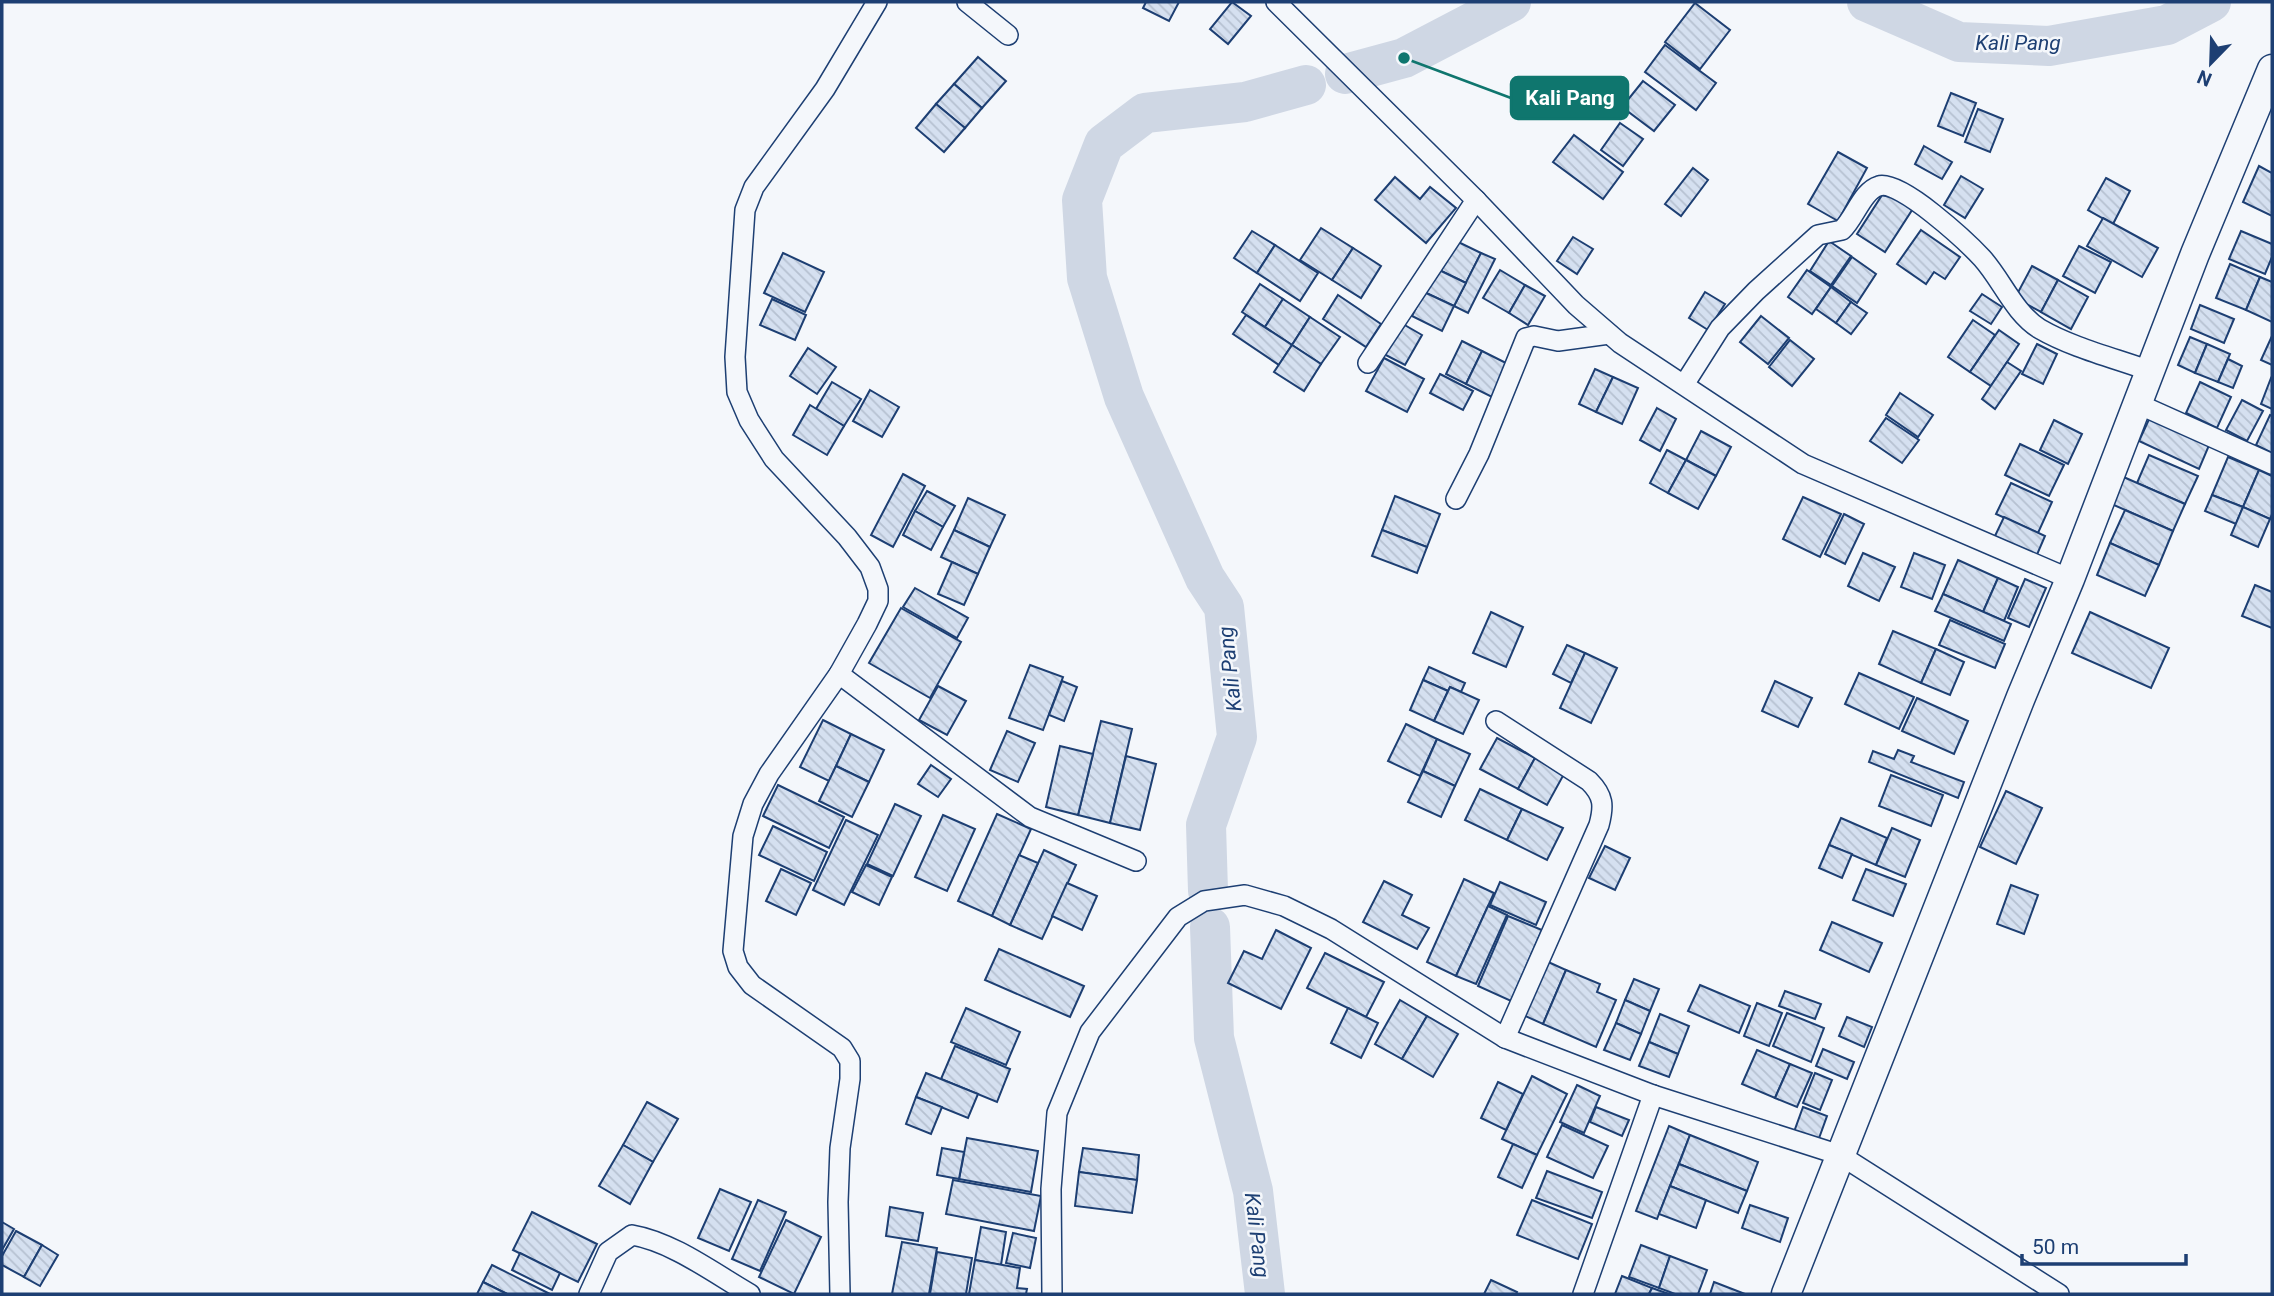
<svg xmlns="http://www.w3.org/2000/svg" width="2274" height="1296" font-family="Roboto,sans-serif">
<defs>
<pattern id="building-back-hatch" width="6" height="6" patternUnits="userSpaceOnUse" patternTransform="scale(1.75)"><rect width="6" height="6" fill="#d5e0f0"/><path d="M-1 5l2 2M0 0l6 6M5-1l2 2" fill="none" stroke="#b6c1d1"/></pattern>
</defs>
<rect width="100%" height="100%" fill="#f4f7fb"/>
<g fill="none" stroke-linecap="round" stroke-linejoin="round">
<g stroke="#cfd7e4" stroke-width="40">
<polyline points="1867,2 1959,42 2049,46 2167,25 2211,2"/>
<polyline points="1345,74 1404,58 1511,2"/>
<polyline points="1208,891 1206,825 1237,737 1224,607 1205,578 1124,397 1087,278 1082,200 1104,144 1145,113 1245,102 1306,85"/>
<polyline points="1210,927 1214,1038 1253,1191 1265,1294"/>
</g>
</g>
<g fill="url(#building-back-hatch)" stroke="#1d3f73" stroke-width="2">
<polygon points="1146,2 1179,2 1169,21 1143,8"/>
<polygon points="1232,2 1251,16 1228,44 1210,29"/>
<polygon points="1695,3 1730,30 1700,69 1665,42"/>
<polygon points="1665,45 1716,83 1696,110 1645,72"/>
<polygon points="978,57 1006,81 982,108 954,84"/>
<polygon points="1643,81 1675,105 1654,131 1622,107"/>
<polygon points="954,84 982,108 965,128 936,104"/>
<polygon points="1951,93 1976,103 1963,136 1938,126"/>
<polygon points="936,104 965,128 944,152 916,128"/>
<polygon points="1978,109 2003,119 1990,152 1965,142"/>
<polygon points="1620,123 1643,139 1623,166 1601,150"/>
<polygon points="1574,135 1623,172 1603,199 1553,162"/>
<polygon points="1924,146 1952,162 1942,179 1915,164"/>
<polygon points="1838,152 1867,168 1838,221 1808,204"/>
<polygon points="2259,166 2272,173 2272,216 2243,202"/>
<polygon points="1693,168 1708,180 1681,216 1665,204"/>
<polygon points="1961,176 1983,189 1965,218 1944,205"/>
<polygon points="1395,177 1420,199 1430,187 1456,208 1426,243 1375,200"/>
<polygon points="2106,178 2130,191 2113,224 2088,210"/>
<polygon points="1886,189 1914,207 1885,252 1857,234"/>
<polygon points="2103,218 2158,248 2142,277 2087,246"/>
<polygon points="1321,228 1353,248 1332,280 1300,260"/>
<polygon points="1921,230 1960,257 1945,279 1934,272 1926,284 1897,264"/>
<polygon points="1252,231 1275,245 1257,273 1234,258"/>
<polygon points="2241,231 2272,244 2272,257 2265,274 2229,259"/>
<polygon points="1573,237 1593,249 1577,274 1557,261"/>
<polygon points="1450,238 1481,253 1466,283 1435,268"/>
<polygon points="1829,241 1851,256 1831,285 1810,271"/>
<polygon points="1275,245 1318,273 1300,301 1257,273"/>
<polygon points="2079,246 2111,262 2095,293 2063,276"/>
<polygon points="1353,248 1381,266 1361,298 1332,280"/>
<polygon points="783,253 824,272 805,312 764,293"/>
<polygon points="1481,253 1495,259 1468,313 1454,306"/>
<polygon points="1852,257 1876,274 1857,303 1832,286"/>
<polygon points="2230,264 2260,277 2246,310 2216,298"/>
<polygon points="2032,266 2058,280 2041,312 2015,298"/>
<polygon points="1435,268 1466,283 1454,306 1424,292"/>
<polygon points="1500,270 1525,285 1509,313 1483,298"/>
<polygon points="1807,270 1831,287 1812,314 1788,297"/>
<polygon points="2260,277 2272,282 2272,322 2246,310"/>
<polygon points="2058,280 2088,297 2071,329 2041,312"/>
<polygon points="1260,284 1283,299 1265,327 1242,312"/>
<polygon points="1525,285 1545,296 1528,325 1509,313"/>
<polygon points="1831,287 1851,302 1836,323 1816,309"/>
<polygon points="1424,292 1454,306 1442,331 1412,316"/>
<polygon points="1705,292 1725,304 1708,330 1689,318"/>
<polygon points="1982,294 2002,307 1991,324 1970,311"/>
<polygon points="1338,295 1381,324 1366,347 1323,319"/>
<polygon points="772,299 806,315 795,340 760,325"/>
<polygon points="1283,299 1310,317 1292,345 1265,327"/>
<polygon points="1851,302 1867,313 1851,334 1836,323"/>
<polygon points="2200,305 2234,319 2224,343 2191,329"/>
<polygon points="1246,315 1292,345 1279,365 1233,334"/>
<polygon points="1761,316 1789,338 1768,364 1740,342"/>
<polygon points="1310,317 1340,337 1321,364 1292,345"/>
<polygon points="1396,320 1422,335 1405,365 1378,351"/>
<polygon points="1973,320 1995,335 1970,372 1948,357"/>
<polygon points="1999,330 2019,344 1991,386 1970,372"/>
<polygon points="2272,336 2272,365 2261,360"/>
<polygon points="2190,337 2207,344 2195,373 2178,365"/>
<polygon points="1790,340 1814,359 1792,386 1769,367"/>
<polygon points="1462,341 1482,351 1466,384 1446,374"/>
<polygon points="2037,344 2057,354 2043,384 2022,374"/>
<polygon points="2207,344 2230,354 2218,382 2195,373"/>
<polygon points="1292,345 1321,364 1304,391 1274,372"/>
<polygon points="808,348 836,367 817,394 790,376"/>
<polygon points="1482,351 1510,365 1494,398 1466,384"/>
<polygon points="1384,358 1424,379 1407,412 1366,391"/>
<polygon points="2228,359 2242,366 2233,388 2218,382"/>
<polygon points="2007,362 2021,371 1995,409 1982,399"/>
<polygon points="1595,369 1613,377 1596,412 1579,404"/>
<polygon points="1440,374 1473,391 1463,410 1430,393"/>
<polygon points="1613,377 1638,388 1622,424 1596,412"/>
<polygon points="2271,378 2272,379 2272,409 2261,404"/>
<polygon points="832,382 861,399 844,426 816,409"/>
<polygon points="2200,382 2231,397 2217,428 2186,413"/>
<polygon points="870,390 899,407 882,437 853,421"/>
<polygon points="1900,393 1933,415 1918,437 1886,415"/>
<polygon points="2242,400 2263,411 2247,441 2226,430"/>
<polygon points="810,405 844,426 827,455 793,435"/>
<polygon points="1657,408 1676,419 1660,451 1640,440"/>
<polygon points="2151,415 2210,443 2199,469 2139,441"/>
<polygon points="2270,415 2272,416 2272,453 2256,445"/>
<polygon points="1886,418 1919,440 1902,463 1870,441"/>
<polygon points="2054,420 2082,434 2068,464 2040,450"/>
<polygon points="1701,431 1731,447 1716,476 1686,460"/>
<polygon points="2020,444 2064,465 2049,496 2005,475"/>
<polygon points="1667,450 1686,460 1668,493 1650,483"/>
<polygon points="2149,455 2198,476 2185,504 2137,483"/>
<polygon points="2228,457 2259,470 2243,507 2212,495"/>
<polygon points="1686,460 1716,476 1698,509 1668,493"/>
<polygon points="2259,470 2272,476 2272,514 2270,519 2243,507"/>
<polygon points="903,474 925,486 893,547 871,535"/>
<polygon points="2119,475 2185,504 2173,531 2107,502"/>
<polygon points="2011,483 2052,502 2038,533 1996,514"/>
<polygon points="927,491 955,506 943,527 915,511"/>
<polygon points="2212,495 2243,507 2236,524 2205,511"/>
<polygon points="1395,496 1440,514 1427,547 1382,530"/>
<polygon points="1803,497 1841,514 1820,557 1783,539"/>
<polygon points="968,498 1005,515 990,547 954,530"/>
<polygon points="2243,507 2270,519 2258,547 2231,535"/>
<polygon points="2125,510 2173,531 2159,565 2110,543"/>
<polygon points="915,511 943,527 931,550 903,535"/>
<polygon points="1844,514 1864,524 1845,564 1825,554"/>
<polygon points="2004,517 2045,536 2036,557 1994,538"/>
<polygon points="954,530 990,547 978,574 941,557"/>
<polygon points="1382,530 1427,547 1417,573 1372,556"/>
<polygon points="2110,543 2159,565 2145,596 2097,575"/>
<polygon points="1863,553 1895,567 1879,601 1848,586"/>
<polygon points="1914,553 1945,565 1932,599 1901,587"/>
<polygon points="1958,560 1998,578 1983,612 1943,594"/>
<polygon points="952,562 978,574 964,605 938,594"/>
<polygon points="1998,578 2018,587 2004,621 1983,612"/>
<polygon points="2025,579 2046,588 2029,627 2008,618"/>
<polygon points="2255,585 2272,592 2272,628 2242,616"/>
<polygon points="915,588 968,618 957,638 903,607"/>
<polygon points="1943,594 2011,624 2004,641 1935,611"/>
<polygon points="901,608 961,642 930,698 869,663"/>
<polygon points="1491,612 1523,627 1506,667 1473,653"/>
<polygon points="2090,612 2169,648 2151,688 2072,653"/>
<polygon points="1950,620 2005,644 1995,668 1939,645"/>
<polygon points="1893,631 1936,649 1921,683 1879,664"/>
<polygon points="1567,645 1585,653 1571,683 1553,674"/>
<polygon points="1936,649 1964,662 1950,695 1921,683"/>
<polygon points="1585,653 1617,668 1591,723 1560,708"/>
<polygon points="1030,665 1063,677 1043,730 1009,718"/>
<polygon points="1429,667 1465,683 1461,692 1450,687 1448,691 1423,680"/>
<polygon points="1859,673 1914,697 1899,729 1845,704"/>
<polygon points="1423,680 1448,691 1434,721 1410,710"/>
<polygon points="1062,681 1077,687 1064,721 1049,715"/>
<polygon points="1775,681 1812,698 1798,727 1762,711"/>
<polygon points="938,686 966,701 947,735 919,720"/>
<polygon points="1450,687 1479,700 1463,734 1434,721"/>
<polygon points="1917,698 1968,721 1954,754 1902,731"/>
<polygon points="823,720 851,734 829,781 800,767"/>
<polygon points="1101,721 1132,729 1110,823 1078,815"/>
<polygon points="1406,724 1437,739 1420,776 1388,761"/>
<polygon points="1007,731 1035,743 1018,782 990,770"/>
<polygon points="851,734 884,750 869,782 836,766"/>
<polygon points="1497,738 1535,758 1518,789 1480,769"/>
<polygon points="1437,739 1470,754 1455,786 1423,771"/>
<polygon points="1060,746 1093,754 1078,815 1046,807"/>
<polygon points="1898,750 1914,756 1911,762 1964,782 1958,798 1869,762 1873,751 1894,759"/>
<polygon points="1126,756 1156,764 1140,830 1110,823"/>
<polygon points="1535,758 1564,774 1547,805 1518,789"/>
<polygon points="931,765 951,779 938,797 918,784"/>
<polygon points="836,766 869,782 852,817 819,801"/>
<polygon points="1423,771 1455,786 1441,817 1408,802"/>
<polygon points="1891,775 1943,795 1931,826 1879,806"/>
<polygon points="778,785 844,817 829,848 763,816"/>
<polygon points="1480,789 1522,809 1507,840 1465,820"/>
<polygon points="2006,791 2042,808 2016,864 1980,847"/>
<polygon points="895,804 921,816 893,876 867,864"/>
<polygon points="1522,809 1563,828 1547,860 1507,840"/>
<polygon points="997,814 1031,829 992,916 958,901"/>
<polygon points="943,815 975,829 947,891 915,877"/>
<polygon points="1841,818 1887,838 1876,865 1829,845"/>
<polygon points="846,820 878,835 844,905 813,890"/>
<polygon points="773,826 827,852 814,881 759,855"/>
<polygon points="1892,828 1920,840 1905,877 1876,865"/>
<polygon points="1829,845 1852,854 1842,878 1819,868"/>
<polygon points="1605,846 1630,858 1615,890 1589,878"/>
<polygon points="1044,850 1076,865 1042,939 1010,925"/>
<polygon points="1019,855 1038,863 1010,925 992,916"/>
<polygon points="866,865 892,877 879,905 852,892"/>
<polygon points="781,869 811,883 796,915 766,901"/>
<polygon points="1866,869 1906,884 1893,916 1853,900"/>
<polygon points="1464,879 1494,893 1456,976 1427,962"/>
<polygon points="1384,881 1412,895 1402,915 1429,928 1417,949 1363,922"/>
<polygon points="1500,882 1546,902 1536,925 1490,905"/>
<polygon points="1067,883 1097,896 1082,930 1052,916"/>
<polygon points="2011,885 2038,895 2024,934 1997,924"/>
<polygon points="1488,906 1507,915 1476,984 1456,976"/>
<polygon points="1508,916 1542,930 1511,1001 1478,986"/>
<polygon points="1832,922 1882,943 1869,972 1820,950"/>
<polygon points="1276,930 1311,948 1281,1009 1228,983 1244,951 1262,959"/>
<polygon points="999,949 1084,986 1070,1017 985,980"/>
<polygon points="1325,953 1384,982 1366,1017 1307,988"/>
<polygon points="1546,961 1566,970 1543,1024 1523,1015"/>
<polygon points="1566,970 1600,984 1597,992 1616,1000 1596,1047 1543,1024"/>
<polygon points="1634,979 1659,989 1650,1011 1625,1000"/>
<polygon points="1700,985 1750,1006 1739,1033 1688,1011"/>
<polygon points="1785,991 1821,1004 1815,1019 1779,1006"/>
<polygon points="1400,1000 1427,1016 1402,1059 1375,1044"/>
<polygon points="1625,1000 1650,1011 1641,1034 1616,1023"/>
<polygon points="1757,1003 1782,1013 1769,1046 1744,1036"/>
<polygon points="966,1008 1020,1032 1006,1065 951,1042"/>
<polygon points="1348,1008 1378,1023 1361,1058 1331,1043"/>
<polygon points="1787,1013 1824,1028 1811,1062 1773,1046"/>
<polygon points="1660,1014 1689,1026 1678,1054 1649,1042"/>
<polygon points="1427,1016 1458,1034 1433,1077 1402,1059"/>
<polygon points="1847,1017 1872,1027 1864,1047 1839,1036"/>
<polygon points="1616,1023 1641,1034 1630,1060 1604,1050"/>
<polygon points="1649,1042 1678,1054 1669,1077 1639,1066"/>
<polygon points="955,1046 1010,1069 997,1102 941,1079"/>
<polygon points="1823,1049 1854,1062 1847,1079 1816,1066"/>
<polygon points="1757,1050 1790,1064 1775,1098 1742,1084"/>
<polygon points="1790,1064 1812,1073 1797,1107 1775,1098"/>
<polygon points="926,1073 978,1094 968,1118 916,1097"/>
<polygon points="1815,1073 1832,1080 1820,1110 1803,1103"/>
<polygon points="1532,1076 1567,1094 1537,1155 1502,1139"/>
<polygon points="1498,1082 1523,1094 1506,1130 1481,1118"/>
<polygon points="1577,1085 1600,1096 1584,1133 1560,1122"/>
<polygon points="916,1097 942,1107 931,1134 906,1124"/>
<polygon points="647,1102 678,1119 653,1162 623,1145"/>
<polygon points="1596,1107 1629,1120 1622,1136 1590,1122"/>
<polygon points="1803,1107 1827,1116 1818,1141 1794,1132"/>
<polygon points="1562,1125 1608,1146 1593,1178 1547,1157"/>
<polygon points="1669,1126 1690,1135 1657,1219 1636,1211"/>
<polygon points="1690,1135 1758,1162 1747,1191 1679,1164"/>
<polygon points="967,1138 1038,1151 1031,1192 959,1179"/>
<polygon points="1513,1144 1537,1155 1522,1188 1498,1177"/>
<polygon points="623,1145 653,1162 630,1204 599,1186"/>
<polygon points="942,1148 964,1152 959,1179 937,1175"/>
<polygon points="1083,1148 1139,1155 1137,1180 1079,1172"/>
<polygon points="1679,1164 1747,1191 1738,1213 1670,1186"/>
<polygon points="1547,1171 1602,1192 1592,1218 1536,1198"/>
<polygon points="1079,1172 1137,1180 1132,1213 1075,1206"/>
<polygon points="953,1180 1041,1196 1034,1231 946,1214"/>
<polygon points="1670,1186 1706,1200 1696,1228 1659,1214"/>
<polygon points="720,1189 751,1202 729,1251 698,1238"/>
<polygon points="758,1200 786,1212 760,1271 732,1259"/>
<polygon points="1532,1200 1592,1224 1578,1259 1517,1235"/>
<polygon points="1750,1205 1788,1218 1780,1242 1742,1228"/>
<polygon points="890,1207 923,1213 918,1241 886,1236"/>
<polygon points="532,1212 597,1244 578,1282 513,1250"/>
<polygon points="786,1220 821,1237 794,1294 759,1277"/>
<polygon points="2,1222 14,1229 2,1250"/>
<polygon points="981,1227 1006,1232 1001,1265 975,1260"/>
<polygon points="16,1231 42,1245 24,1277 2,1265 2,1256"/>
<polygon points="1013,1233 1036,1238 1030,1268 1006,1263"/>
<polygon points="902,1242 937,1248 929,1294 892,1294"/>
<polygon points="42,1245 58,1255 40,1286 24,1277"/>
<polygon points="1641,1245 1670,1256 1659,1288 1629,1277"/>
<polygon points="937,1252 972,1258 966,1294 930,1294"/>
<polygon points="520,1253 560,1273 552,1290 512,1270"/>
<polygon points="1670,1256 1707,1270 1698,1294 1675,1294 1659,1288"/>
<polygon points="975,1260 1020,1268 1017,1288 1027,1289 1026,1294 969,1294"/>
<polygon points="492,1265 550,1294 507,1294 483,1282"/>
<polygon points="1622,1276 1652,1288 1649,1294 1615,1294"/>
<polygon points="1491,1280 1517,1292 1516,1294 1484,1294"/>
<polygon points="483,1282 507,1294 477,1294"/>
<polygon points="1714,1282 1745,1294 1710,1294"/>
<polygon points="1652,1288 1669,1294 1649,1294"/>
</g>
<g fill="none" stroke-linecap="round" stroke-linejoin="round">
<g stroke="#1d3f73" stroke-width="22">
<g id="street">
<polyline points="967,2 1008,35"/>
<polyline points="1276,2 1476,200 1576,305 1620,343 1803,464 2070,579"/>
<polyline points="1368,363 1476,200"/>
<path d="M1682,383L1687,380L1720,328L1756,291L1818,235L1842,230C1855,218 1862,191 1879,186C1900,179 1968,243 1982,258C2002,280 2014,313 2040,329C2073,348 2114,358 2150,371"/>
<polyline points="2138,404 2272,464"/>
<polyline points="1456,499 1479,454 1526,338 1534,336 1558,341 1609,334"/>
<polyline points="839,674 1030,817 1136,861"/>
<path d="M1496,721L1589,781C1604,796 1604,806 1599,825L1505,1038"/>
<path d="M589,1294L608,1252L632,1235C673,1242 715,1274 750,1294"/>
<polyline points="840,1294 838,1202 840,1148 850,1079 850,1061 842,1048 752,985 738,967 733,951 743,836 753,804 769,774 839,674 867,624 878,601 878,589 870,567 847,537 774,459 749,420 737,392 735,357 745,210 754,187 825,89 877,2"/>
<polyline points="1052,1294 1051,1189 1057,1113 1090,1032 1178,917 1204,901 1245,895 1284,906 1331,929 1505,1038 1653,1095 1840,1155 2059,1294"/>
<polyline points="1583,1294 1653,1095"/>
</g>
</g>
<g stroke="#1d3f73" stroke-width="31">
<polyline id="secondary" points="1786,1294 2021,697 2070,579 2195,254 2272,69"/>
</g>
<use href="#street" stroke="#f4f7fb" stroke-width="19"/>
<use href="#secondary" stroke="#f4f7fb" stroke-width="28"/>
</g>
<g text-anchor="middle" stroke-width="5" stroke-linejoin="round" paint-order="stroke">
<g font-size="21" font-style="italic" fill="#1d3f73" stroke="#f4f7fb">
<text x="2018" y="50">Kali Pang</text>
<text transform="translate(1230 669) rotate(-96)" y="7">Kali Pang</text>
<text transform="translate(1257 1235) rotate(83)" y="7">Kali Pang</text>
</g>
</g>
<path fill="none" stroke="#0f766e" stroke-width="2.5" d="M1404 58L1511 98"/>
<circle fill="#0f766e" stroke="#f4f7fb" stroke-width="2.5" cx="1404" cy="58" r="7"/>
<rect fill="#0f766e" stroke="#0f766e" stroke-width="2.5" x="1511" y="77" width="117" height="42" rx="7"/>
<g font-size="21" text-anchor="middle" font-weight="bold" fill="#fff">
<text x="1570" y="105">Kali Pang</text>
</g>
<rect width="2274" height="1296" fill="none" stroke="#1d3f73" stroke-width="7"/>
<g transform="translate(2211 63) rotate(203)" stroke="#f4f7fb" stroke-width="5" paint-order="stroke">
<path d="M0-5L12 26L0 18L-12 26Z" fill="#1d3f73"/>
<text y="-10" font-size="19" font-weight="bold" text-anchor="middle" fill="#1d3f73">N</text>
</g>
<path d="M2022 1254v10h164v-10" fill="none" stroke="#1d3f73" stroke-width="3.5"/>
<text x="2032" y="1254" font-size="21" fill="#1d3f73" stroke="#f4f7fb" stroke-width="5" paint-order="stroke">50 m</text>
</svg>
